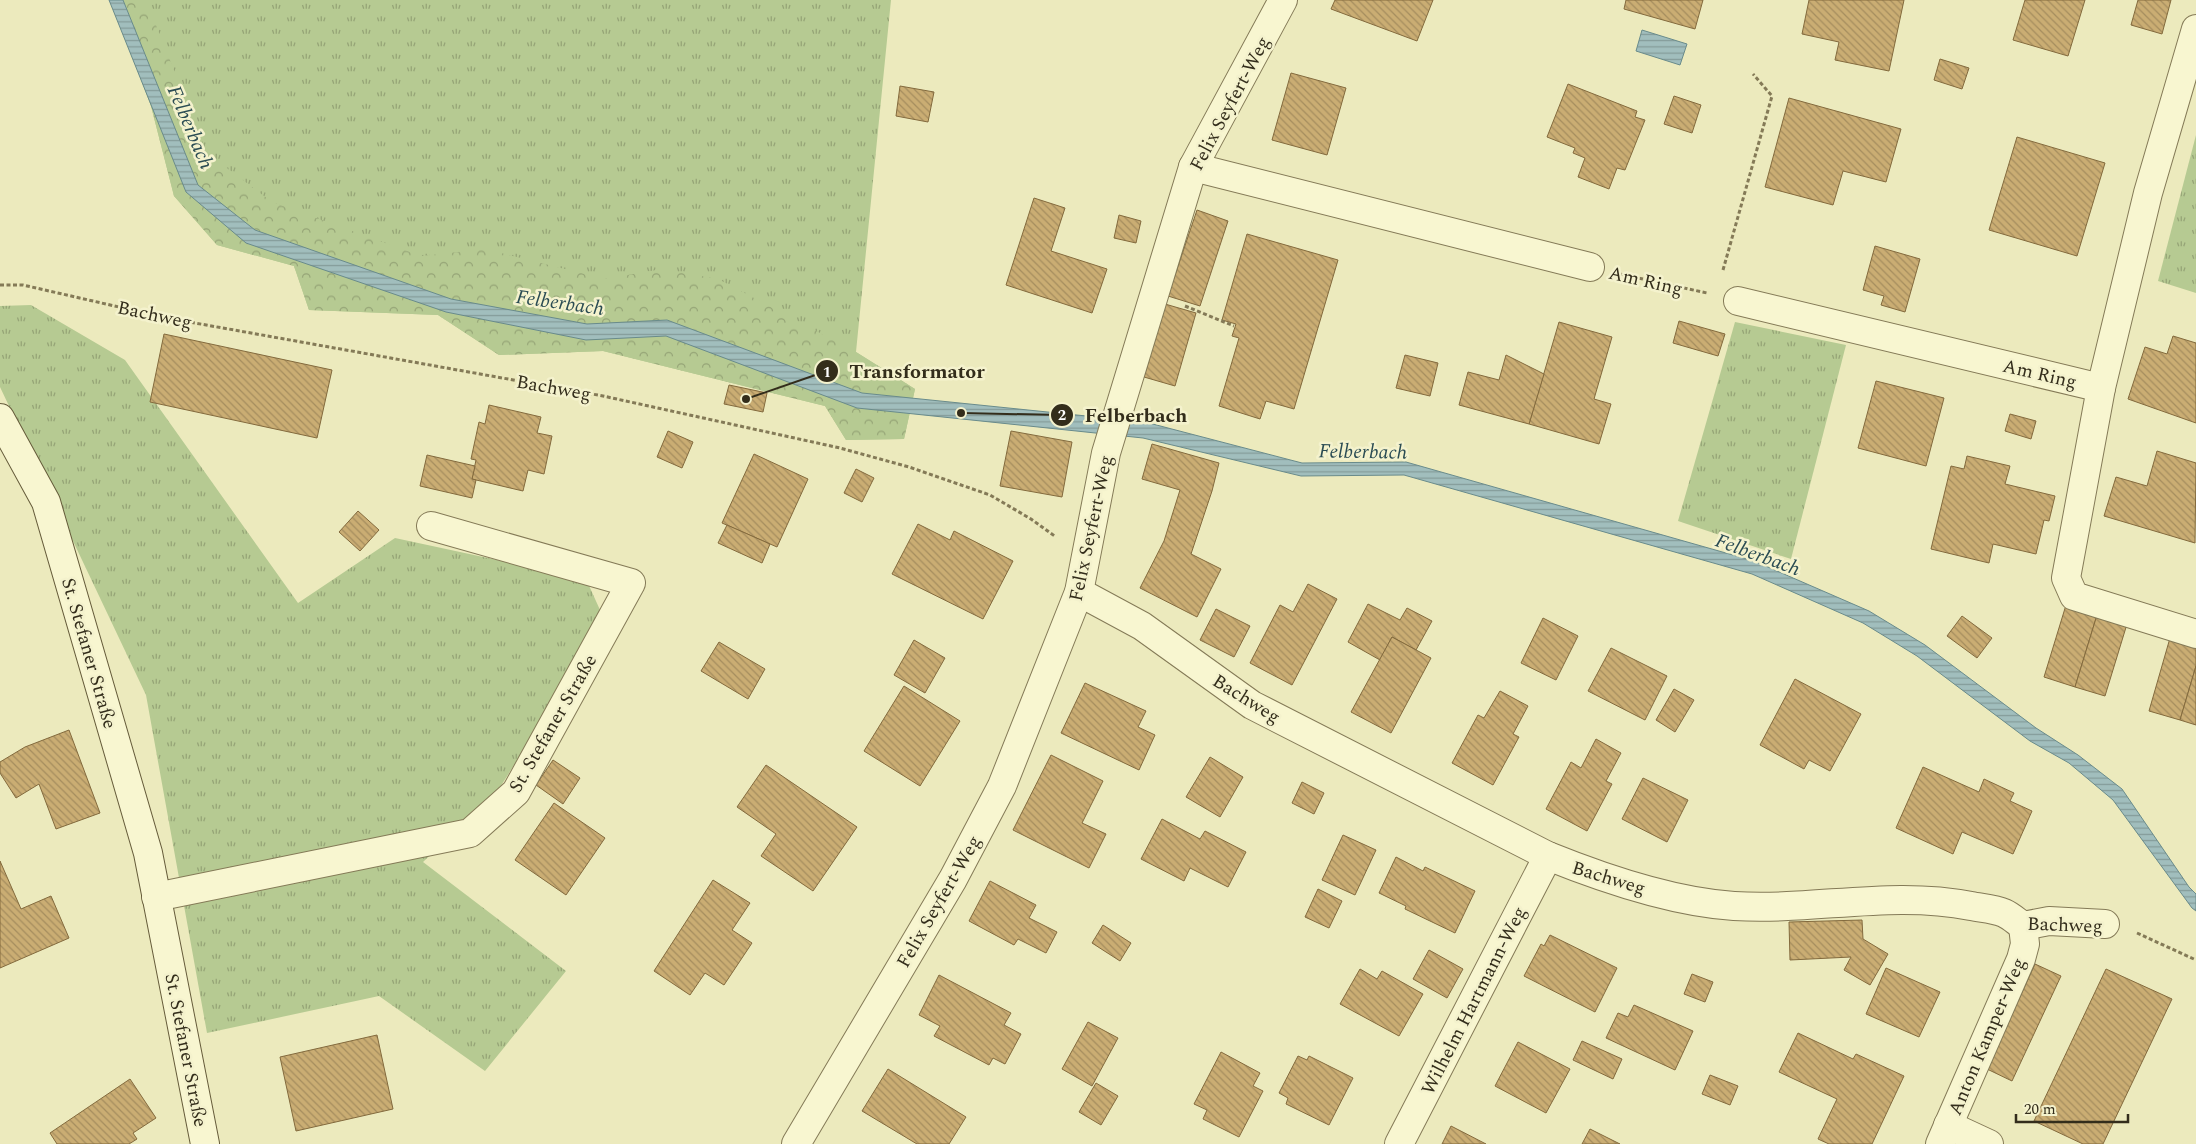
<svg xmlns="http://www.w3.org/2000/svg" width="2196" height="1144" font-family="Spectral,serif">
<defs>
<pattern id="grass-tufts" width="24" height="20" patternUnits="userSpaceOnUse" patternTransform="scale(1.25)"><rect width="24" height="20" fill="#b6ca92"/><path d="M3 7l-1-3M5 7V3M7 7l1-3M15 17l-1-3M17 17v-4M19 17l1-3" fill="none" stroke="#95a476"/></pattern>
<pattern id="forest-crowns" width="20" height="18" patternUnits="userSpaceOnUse" patternTransform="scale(1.25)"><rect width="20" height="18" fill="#b6ca92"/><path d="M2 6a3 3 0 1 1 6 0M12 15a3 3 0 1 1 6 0" fill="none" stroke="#95a476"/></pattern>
<pattern id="water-rules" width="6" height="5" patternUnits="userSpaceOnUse" patternTransform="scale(1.25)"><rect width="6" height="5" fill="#a1bebd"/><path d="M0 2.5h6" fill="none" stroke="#849b99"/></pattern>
<pattern id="building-back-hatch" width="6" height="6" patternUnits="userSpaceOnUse" patternTransform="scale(1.25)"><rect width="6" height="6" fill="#caad73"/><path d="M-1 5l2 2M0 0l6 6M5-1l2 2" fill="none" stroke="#a58d5e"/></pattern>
</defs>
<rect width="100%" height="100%" fill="#eceabd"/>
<g fill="url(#grass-tufts)">
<polygon points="111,0 891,0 856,352 915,389 904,439 846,440 825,406 603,351 499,355 438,315 309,310 294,266 217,245 174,196 151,106"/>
<polygon points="2196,135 2196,293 2158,281"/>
<polygon points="31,305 125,360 298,603 395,538 586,579 605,621 497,792 423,862 566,971 485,1071 379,996 207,1033 146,695 0,387 0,306"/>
<polygon points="1735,322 1846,345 1791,559 1678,521"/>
</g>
<polygon fill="url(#forest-crowns)" points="111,0 146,0 207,153 272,202 421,256 485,249 605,279 662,269 718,279 856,352 915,389 904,439 846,440 825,406 603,351 499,355 438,315 309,310 294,266 217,245 174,196 151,106"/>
<g fill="url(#water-rules)" stroke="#698b8b">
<polygon points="109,0 123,0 198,185 255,230 451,299 587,324 667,320 862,393 1145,422 1302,463 1406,462 1754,561 1869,611 1925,645 2036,728 2078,755 2122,789 2189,887 2196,894 2196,911 2192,908 2113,800 2069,763 2030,741 1917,656 1863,623 1752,574 1404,475 1301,476 1143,438 857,408 666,336 586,340 446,312 246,243 186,192"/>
<polygon points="1642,30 1687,44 1680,65 1636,51"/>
</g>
<g fill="url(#building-back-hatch)" stroke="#836a3d">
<polygon points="1335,0 1433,0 1417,41 1331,9"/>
<polygon points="1626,0 1703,0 1695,29 1624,9"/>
<polygon points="1809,0 1904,0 1889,71 1835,60 1839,42 1802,34"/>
<polygon points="2025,0 2085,0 2068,56 2013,40"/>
<polygon points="2138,0 2171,0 2162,34 2131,25"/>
<polygon points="1940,59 1969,68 1962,89 1934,80"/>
<polygon points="1291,73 1346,88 1327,155 1272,140"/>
<polygon points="1568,84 1637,111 1635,117 1645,120 1625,170 1617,168 1609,189 1578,177 1585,158 1573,153 1575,148 1547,137"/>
<polygon points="900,86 934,92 928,122 896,116"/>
<polygon points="1674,96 1701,105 1692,133 1664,124"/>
<polygon points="1789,98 1901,129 1886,182 1843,171 1833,205 1765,187"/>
<polygon points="2017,137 2105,163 2077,256 1989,230"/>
<polygon points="1034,198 1065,208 1051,251 1107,269 1092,313 1006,285"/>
<polygon points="1197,210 1228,221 1200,306 1168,296"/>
<polygon points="1119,215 1141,221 1136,243 1114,238"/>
<polygon points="1247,234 1338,260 1294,409 1266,401 1260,419 1219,406 1239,338 1232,336 1236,324 1222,320"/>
<polygon points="1875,246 1920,259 1905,312 1881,305 1884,296 1863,290"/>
<polygon points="1165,304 1196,313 1175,386 1144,377"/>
<polygon points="1679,321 1725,334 1718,356 1673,343"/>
<polygon points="1559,322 1612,337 1594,399 1611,404 1599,444 1529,424"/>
<polygon points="164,334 332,370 317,438 150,402"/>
<polygon points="2173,336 2196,343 2196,423 2128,399 2145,347 2167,354"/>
<polygon points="1405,355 1438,363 1430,396 1396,388"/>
<polygon points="1506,355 1544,374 1529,424 1459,405 1468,372 1499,380"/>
<polygon points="1876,381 1944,398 1926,466 1858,448"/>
<polygon points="729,385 767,393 763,412 724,404"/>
<polygon points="489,405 541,417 537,433 552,436 544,474 528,470 523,491 472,479 476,460 471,459 479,422 485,424"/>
<polygon points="2010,414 2036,421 2031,439 2005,431"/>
<polygon points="668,431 693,442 682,468 657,457"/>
<polygon points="1011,431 1072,442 1062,497 1000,486"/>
<polygon points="1152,444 1219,463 1212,491 1191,554 1221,569 1197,617 1140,588 1164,541 1180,490 1142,479"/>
<polygon points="2157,451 2196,463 2195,543 2104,516 2116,477 2147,486"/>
<polygon points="754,454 808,479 777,547 722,523"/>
<polygon points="427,455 475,466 472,479 476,480 472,498 420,486"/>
<polygon points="1967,456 2010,466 2005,484 2055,496 2049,521 2044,520 2036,554 1993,544 1989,563 1931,549 1951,466 1964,469"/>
<polygon points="856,469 874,478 862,502 844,493"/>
<polygon points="358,511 379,530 360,551 339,532"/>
<polygon points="918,524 950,540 954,531 1013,561 983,619 892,574"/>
<polygon points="727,525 770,544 762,563 718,543"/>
<polygon points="1308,584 1337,599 1292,685 1250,663 1280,605 1293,612"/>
<polygon points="1368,604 1400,620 1407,608 1432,621 1416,650 1392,637 1380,660 1348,642"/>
<polygon points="2066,605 2097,615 2075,687 2044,677"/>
<polygon points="1216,609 1250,626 1234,657 1200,640"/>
<polygon points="2097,615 2127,624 2105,696 2075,687"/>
<polygon points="1962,616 1992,638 1977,658 1947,636"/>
<polygon points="1543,618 1578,636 1556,680 1521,663"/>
<polygon points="1392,637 1431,658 1391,733 1351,712"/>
<polygon points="2170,638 2196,645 2196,666 2180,720 2149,711"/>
<polygon points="914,640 945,658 925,693 894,675"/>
<polygon points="719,642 765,669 748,699 701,671"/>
<polygon points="1611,648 1667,676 1645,720 1588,691"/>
<polygon points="2196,666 2196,725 2180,720"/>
<polygon points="1795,679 1861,714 1830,771 1809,760 1804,769 1760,745"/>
<polygon points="1085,683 1146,711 1138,727 1155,735 1139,770 1061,733"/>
<polygon points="904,686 960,721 920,786 864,751"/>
<polygon points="1674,689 1694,700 1675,732 1656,720"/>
<polygon points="1500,691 1528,706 1513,734 1519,737 1493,785 1452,763 1478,715 1484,718"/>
<polygon points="69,730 100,813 56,829 39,784 16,798 0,773 0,762 25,747"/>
<polygon points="1596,739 1621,753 1606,781 1612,784 1587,831 1546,809 1571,762 1581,768"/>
<polygon points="1051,755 1103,781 1082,823 1106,834 1089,868 1013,830"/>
<polygon points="1210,757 1243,777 1220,817 1186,797"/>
<polygon points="553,760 580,778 563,804 536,785"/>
<polygon points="766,765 857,827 813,891 761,856 776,834 737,807"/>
<polygon points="1923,767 1979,792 1984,779 2014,793 2010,801 2032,811 2013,854 1962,832 1953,854 1896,828"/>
<polygon points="1643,778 1688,800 1667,842 1622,819"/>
<polygon points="1302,782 1324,793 1314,814 1292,803"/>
<polygon points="554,803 605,838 566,895 515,860"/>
<polygon points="1162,819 1200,839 1205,831 1246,852 1228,887 1190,868 1184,881 1141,859"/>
<polygon points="1343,835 1376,850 1355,895 1322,880"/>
<polygon points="1396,857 1423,871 1425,867 1475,891 1455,933 1405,909 1406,906 1379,893"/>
<polygon points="0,861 21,909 51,896 69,938 0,968"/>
<polygon points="713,880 750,903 732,930 752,943 724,985 705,973 690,995 654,971"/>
<polygon points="990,881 1036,905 1029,918 1057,932 1046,953 1018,939 1014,945 969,921"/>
<polygon points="1318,889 1342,901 1329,928 1305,917"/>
<polygon points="1862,920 1863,939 1888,954 1870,985 1844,970 1851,957 1790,960 1789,922"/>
<polygon points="1103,925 1131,943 1120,961 1092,943"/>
<polygon points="1550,935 1617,968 1595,1012 1524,976 1541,944 1544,946"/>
<polygon points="1429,950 1463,969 1447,998 1413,979"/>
<polygon points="2035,964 2061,976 2012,1081 1987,1069"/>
<polygon points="1886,968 1940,992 1919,1037 1866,1014"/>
<polygon points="1360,969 1377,979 1382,971 1423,994 1399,1036 1340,1004"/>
<polygon points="2106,969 2172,999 2103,1144 2083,1144 2034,1121"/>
<polygon points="1692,974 1713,982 1705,1002 1684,994"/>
<polygon points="939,975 1011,1013 1004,1025 1021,1034 1005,1064 993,1058 989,1065 934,1036 940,1026 919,1015"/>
<polygon points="1634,1005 1693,1031 1675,1070 1606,1038 1618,1013 1628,1017"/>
<polygon points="1088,1022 1118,1038 1092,1086 1062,1069"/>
<polygon points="1798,1033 1853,1059 1856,1054 1904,1076 1872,1144 1829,1144 1818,1139 1837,1099 1779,1072"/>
<polygon points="377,1035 393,1109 296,1131 280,1057"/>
<polygon points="1582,1041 1622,1059 1613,1079 1573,1060"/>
<polygon points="1518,1042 1570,1069 1546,1113 1495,1086"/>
<polygon points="1221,1052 1260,1073 1253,1086 1263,1091 1239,1137 1203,1119 1207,1110 1194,1104"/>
<polygon points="1298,1056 1307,1060 1309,1056 1353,1078 1329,1125 1286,1104 1288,1098 1279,1093"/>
<polygon points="888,1069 966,1117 949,1144 917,1144 862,1111"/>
<polygon points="1710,1075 1738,1086 1730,1105 1702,1094"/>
<polygon points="130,1079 156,1118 133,1133 137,1139 129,1144 57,1144 50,1133"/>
<polygon points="1096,1083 1118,1096 1101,1125 1079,1112"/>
<polygon points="1451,1126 1486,1144 1442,1144"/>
<polygon points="1590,1129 1620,1144 1582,1144"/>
</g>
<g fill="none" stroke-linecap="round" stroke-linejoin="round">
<g stroke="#847a57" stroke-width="30">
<g id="street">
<polyline points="2196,29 2148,193 2101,388 2066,578 2074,596 2196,634"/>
<polyline points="1193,167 1590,267"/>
<polyline points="1738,301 2101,388"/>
<path d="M1079,592L1142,626L1252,705L1548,856C1605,879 1672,902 1734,906C1813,911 1892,890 1971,906C1981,908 1995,909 2004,913C2011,916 2017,922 2023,926L2049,921L2105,924"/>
<polyline points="156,897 470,833 516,792 631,583 431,526"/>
<polyline points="1948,1125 1989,1144"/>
<polyline points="796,1144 953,879 1002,786 1079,592 1106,453 1193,167 1283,0"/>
<polyline points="1399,1144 1548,856"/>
<polyline points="1940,1144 2021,959 2025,944 2023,926"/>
</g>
</g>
<g stroke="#655b3a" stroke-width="30">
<polyline id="secondary" points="0,418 46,502 148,853 205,1144"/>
</g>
<g stroke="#847a57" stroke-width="3" stroke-dasharray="4 2.5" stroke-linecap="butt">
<polyline points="1723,270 1772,96 1753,74"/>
<polyline points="1620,274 1707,293"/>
<polyline points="0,285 23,285 167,318 603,396 840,448 909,467 990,495 1031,519 1056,537"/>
<polyline points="1185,306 1234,326"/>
<polyline points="2137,933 2196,960"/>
</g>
<use href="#street" stroke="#f8f6d0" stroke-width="28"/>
<use href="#secondary" stroke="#f8f6d0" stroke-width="28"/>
</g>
<g text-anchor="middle" stroke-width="5" stroke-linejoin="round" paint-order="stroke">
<g font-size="19" fill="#332d1b" stroke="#f4f2cd">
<text transform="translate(1229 103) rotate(-62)" y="7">Felix Seyfert-Weg</text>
<text transform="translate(1646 280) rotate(13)" y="7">Am Ring</text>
<text transform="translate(155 314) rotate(12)" y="7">Bachweg</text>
<text transform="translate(2040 373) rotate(13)" y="7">Am Ring</text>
<text transform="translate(554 387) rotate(10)" y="7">Bachweg</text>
<text transform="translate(1090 528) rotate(-78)" y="7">Felix Seyfert-Weg</text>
<text transform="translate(90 653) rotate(74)" y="7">St. Stefaner Straße</text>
<text transform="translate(1247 698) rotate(32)" y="7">Bachweg</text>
<text transform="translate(552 723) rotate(-60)" y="7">St. Stefaner Straße</text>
<text transform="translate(1609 877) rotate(17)" y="7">Bachweg</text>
<text transform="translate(938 901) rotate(-60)" y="7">Felix Seyfert-Weg</text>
<text transform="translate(2065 924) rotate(2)" y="7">Bachweg</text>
<text transform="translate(1473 1000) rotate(-63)" y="7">Wilhelm Hartmann-Weg</text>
<text transform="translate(1986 1036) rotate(-67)" y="7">Anton Kamper-Weg</text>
<text transform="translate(187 1050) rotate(79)" y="7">St. Stefaner Straße</text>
</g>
<g font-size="20" font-style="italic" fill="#2b4c53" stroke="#f4f2cd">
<text transform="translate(191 127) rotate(67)" y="7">Felberbach</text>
<text transform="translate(560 302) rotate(8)" y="7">Felberbach</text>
<text transform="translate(1363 451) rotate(1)" y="7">Felberbach</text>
<text transform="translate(1758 554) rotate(20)" y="7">Felberbach</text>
</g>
</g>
<path fill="none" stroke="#332d1b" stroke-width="2" d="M746 399L827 371M961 413L1062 415"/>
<g fill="#332d1b" stroke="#f4f2cd" stroke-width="2">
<circle cx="746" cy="399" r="5"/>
<circle cx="961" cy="413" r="5"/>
<circle cx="827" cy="371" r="12"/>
<circle cx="1062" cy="415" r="12"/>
</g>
<g font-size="15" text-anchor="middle" font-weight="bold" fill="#fff">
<text x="827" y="377">1</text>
<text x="1062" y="420">2</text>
</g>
<g font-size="20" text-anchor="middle" font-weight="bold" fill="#332d1b" stroke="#f4f2cd" stroke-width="5" stroke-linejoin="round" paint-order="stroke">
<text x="917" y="378">Transformator</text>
<text x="1136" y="422">Felberbach</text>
</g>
<path d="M2016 1114v8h112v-8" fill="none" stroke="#332d1b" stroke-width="2.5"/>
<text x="2024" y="1114" font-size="15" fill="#332d1b" stroke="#f4f2cd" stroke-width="4" paint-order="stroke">20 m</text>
</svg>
